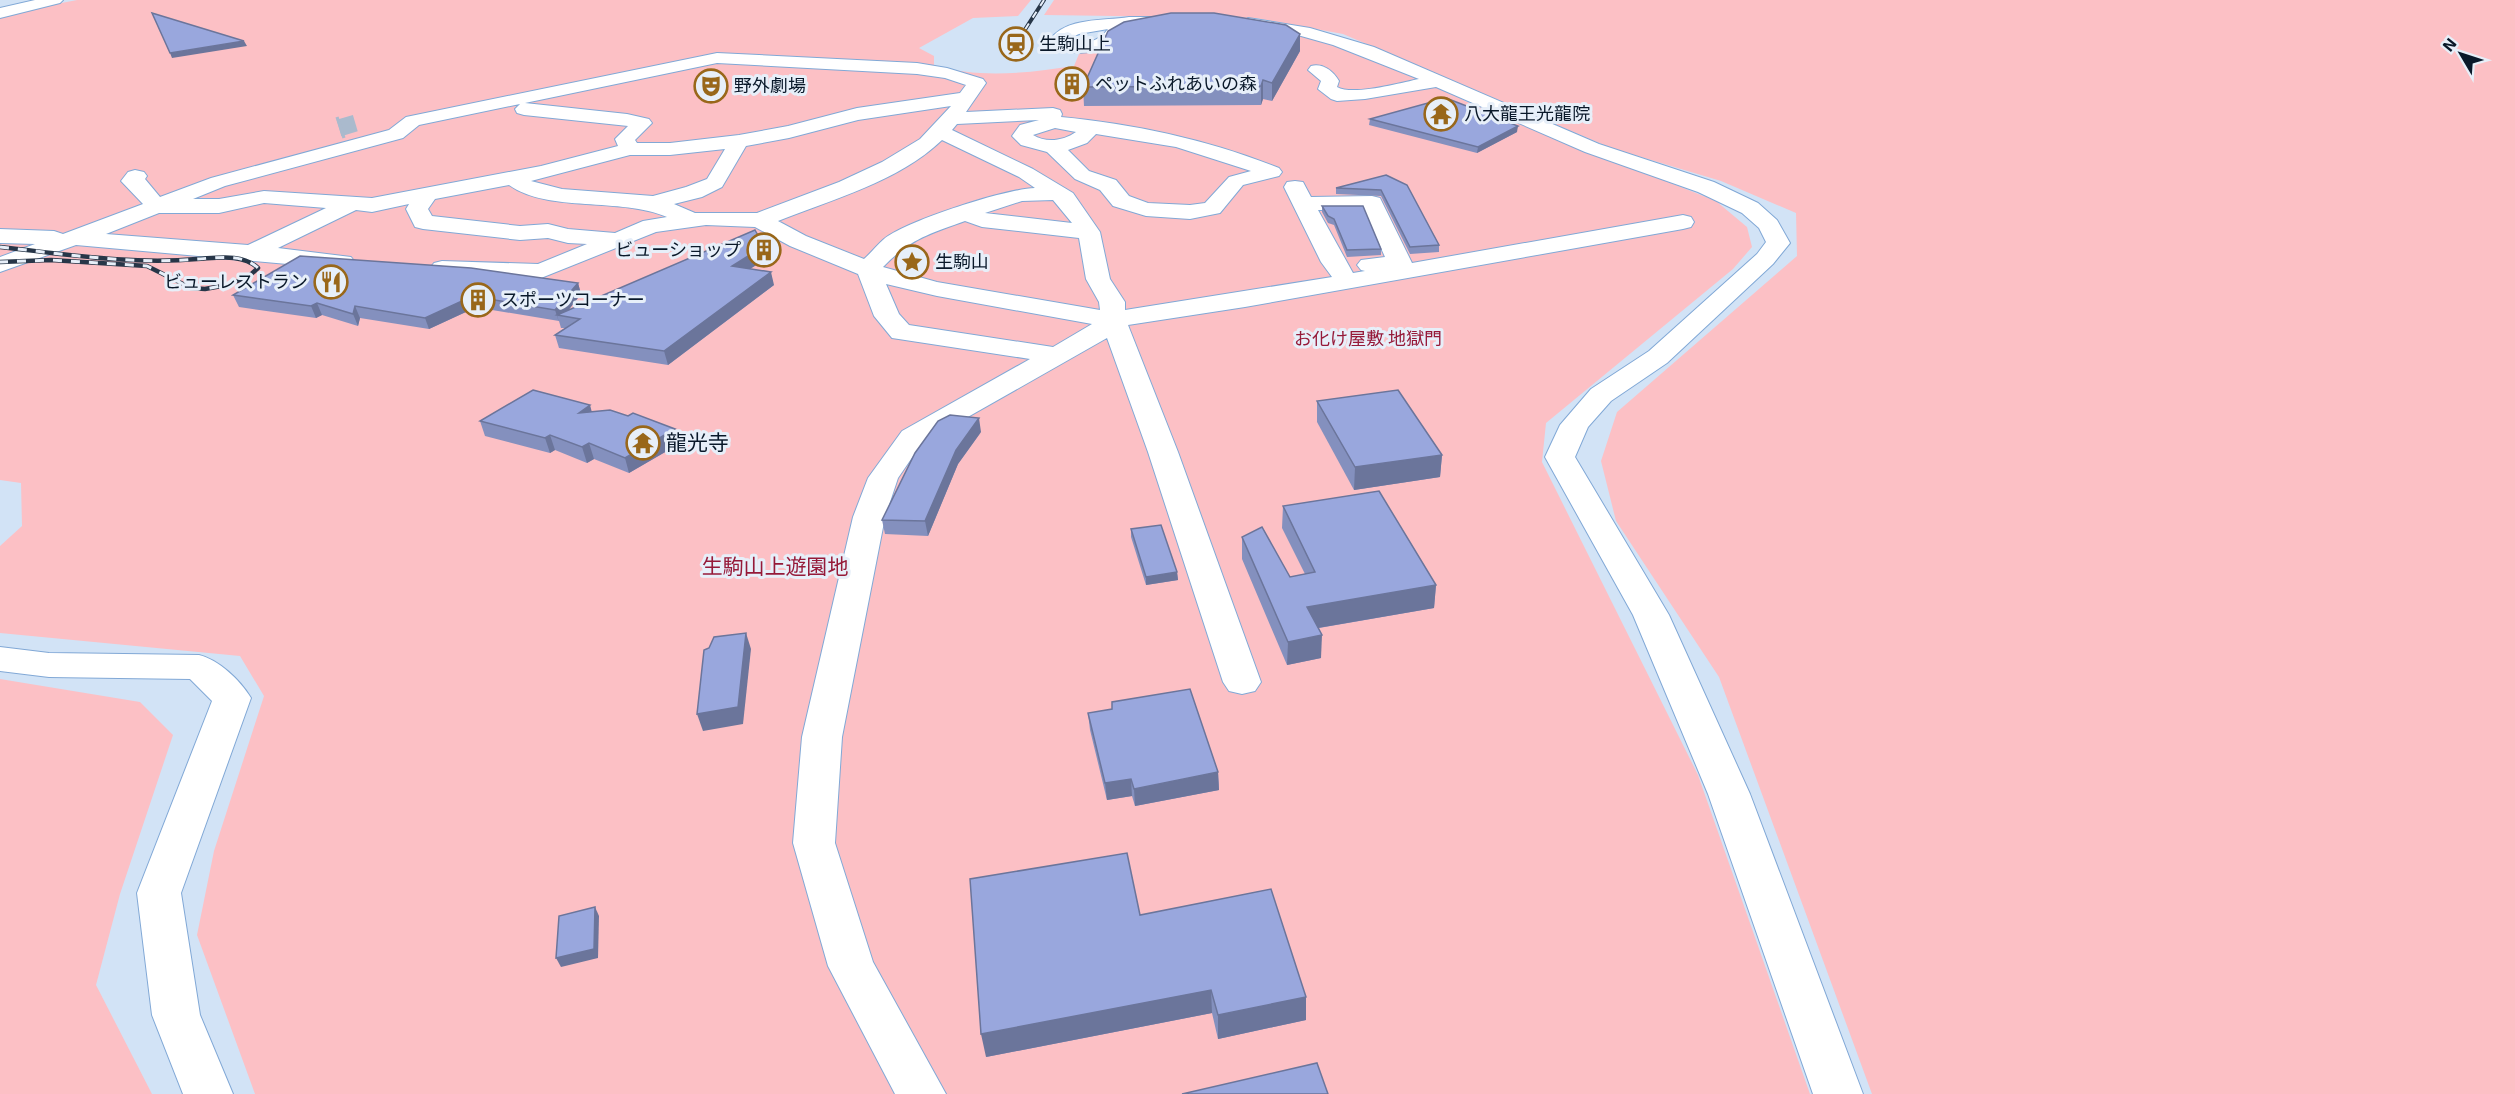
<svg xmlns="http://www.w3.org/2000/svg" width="2515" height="1094" font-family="'Exo 2','Noto Sans JP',sans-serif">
<rect width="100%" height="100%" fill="#d2e3f6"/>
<g fill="#fcc0c5">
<path d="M77,0H1031L1018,16L973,18L919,48L934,56V65C979,79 1028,73 1074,66L1079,54L1087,49L1275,29L1338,43L1418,76L1465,101L1716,201L1747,227L1752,247L1733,269L1546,423L1542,462L1698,775L1810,1094H255L197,935L214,851L264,696L240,656L0,633V546L22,526L21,483L0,480V15Z"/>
<polygon points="1054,0 2515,0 2515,1094 1872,1094 1719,677 1616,521 1601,461 1617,412 1797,256 1796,213 1721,181 1611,148 1343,34 1256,18 1044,15"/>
<polygon points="0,679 140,702 173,735 120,894 96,985 152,1094 0,1094"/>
</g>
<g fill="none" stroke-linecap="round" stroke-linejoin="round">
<polyline stroke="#aabacd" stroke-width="17" stroke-dasharray="17 8" stroke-linecap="butt" points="339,128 356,123"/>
<polyline stroke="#aabacd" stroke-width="22" stroke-dasharray="22 11" stroke-linecap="butt" points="339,128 342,127"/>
<g stroke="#81a8d6" stroke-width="2">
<g id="minor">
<polygon points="35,0 63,0 60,3 0,18 0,8"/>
<path d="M1129,17H1167L1175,22C1166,33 1143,23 1130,28C1122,31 1121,39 1114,43C1097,55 1063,58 1050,40C1065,17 1104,21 1129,17ZM1108,29C1099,42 1081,47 1067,39L1079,34Z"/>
<path d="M1248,18L1310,28L1374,47L1599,144L1714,182L1758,203L1777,220L1790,243L1773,264L1667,363L1611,401L1588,427L1575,457L1669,615L1750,794L1863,1094H1813L1708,794L1633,615L1545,457L1560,425L1591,389L1649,351L1757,254L1766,242L1759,228L1742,213L1698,192L1585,152L1436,87L1365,99L1337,101L1331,99L1318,89L1321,81L1308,70L1311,66C1323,63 1333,71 1339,81L1337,87C1353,96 1400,83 1419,79L1333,45L1294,34L1242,26L1240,23Z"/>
<path d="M717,53L917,63L947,68L983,79L986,83L966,112L1053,108L1060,110L1062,114L1061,117C1135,124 1209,140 1279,168L1282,172L1279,176L1243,185L1220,213L1190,219L1146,216L1113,206L1100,190L1075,179L1047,152L1021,145L1012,136L1020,125L1039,120L957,124L952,130L1033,169L1073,193L1100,232L1110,279L1125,302V310L1332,277L1321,262L1284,187L1287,182L1295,181L1303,182L1311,197L1372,196L1380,198L1412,263L1683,215L1691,217L1694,222L1691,227L1683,229L1245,307L1128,325L1178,452L1261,682L1255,691L1242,694L1229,691L1223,682L1148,452L1107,338L922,443L898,478L885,517L842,737L835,843L873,962L946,1094H895L828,966L793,843L802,737L853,517L868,478L902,431L1030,359L892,338L874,316L858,274L790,246L755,227L706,225L656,232L541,278L442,275L434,273L430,268L434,263L442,261L538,264L587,244L568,243L548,238L520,240L423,229L415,227L406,209L409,204L372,212L356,210L278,248L351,257L355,262L351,267L343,269L76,245L0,272V257L35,244L0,243V229L54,231L63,234L143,204L121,181L128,172L135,170L144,172L147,176L145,179L160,197L211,178L389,130L406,117ZM717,63L917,74L945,78L966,85L960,93L857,108L788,126L739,135L670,143H637L635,140L652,123L649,119L627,114L525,103ZM520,104L515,109L517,113L524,115L628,126L615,139L618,146L541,166L372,198L264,191L219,199H193L225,186L403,138L419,125ZM951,106L920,139L882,162L839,182L757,213H695L674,204L702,197L722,187L746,146L789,138L858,120ZM1055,128L1076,132C1063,141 1046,143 1033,135ZM1096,134L1176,147L1251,171L1229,177L1205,203L1190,205L1148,203L1129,196L1116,180L1089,171L1068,150L1087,143ZM942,140L1019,177L1035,188C1005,189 906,221 884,239C877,245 871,253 864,259L806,236L778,221C833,199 898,182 942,140ZM725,149L707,179L686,187L653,196L562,189L531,181L630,155H670ZM509,185C548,213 621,197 667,217L643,221L615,233L568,229L548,224L520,226L432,216L428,209L435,199ZM1053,200L1072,223L985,213L1022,201ZM264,203L326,208L248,245L106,234L159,213H219ZM1318,210H1364L1385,257L1361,260L1357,265L1361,270L1365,271L1353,273ZM965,221L982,227L1079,238L1086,279L1099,302L1100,310L937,282L883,267C910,239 929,234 965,221ZM886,284L937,296L1092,324L1053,347L909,325L899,314Z"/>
<path d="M0,647L49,653L199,655C219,660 240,680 251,698L181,893L200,1015L233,1094H183L152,1015L137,893L212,701L190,679L49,677L0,671Z"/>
</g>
</g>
<use href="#minor" fill="#fff" fill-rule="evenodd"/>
<g stroke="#273648" stroke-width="4">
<polyline id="rail-far1" points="1010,53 1044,0"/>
</g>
<g stroke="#273648" stroke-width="4.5">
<path id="rail" d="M0,247C65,254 132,265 197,259C217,258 242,253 258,268L248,277L227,285L205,289L191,288L147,266L51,260L0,262"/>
</g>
<use href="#rail-far1" stroke="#e7eff9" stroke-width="2" stroke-dasharray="7" stroke-linecap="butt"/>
<use href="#rail" stroke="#e7eff9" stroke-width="3" stroke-dasharray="9" stroke-linecap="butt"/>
</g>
<g fill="#8490be">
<polygon points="1300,34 1300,51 1272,101 1263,99 1261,105 1084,106 1083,87"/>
<polygon points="1370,119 1517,132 1477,153 1369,125"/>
<polygon points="1386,175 1439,245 1439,252 1410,254 1381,196 1336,194 1336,188"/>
<polygon points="1322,206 1381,249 1381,255 1347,257 1334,225 1328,223 1322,212"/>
<polygon points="766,259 750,269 774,285 668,365 559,348 555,335 565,328 561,328 559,321 480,308 473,312 468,311 429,329 360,318 358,326 322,315 316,318 239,307 233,295 578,283 581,294 568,310"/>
<polygon points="1317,401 1442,455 1440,477 1354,490 1317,422"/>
<polygon points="592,412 628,416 675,429 679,444 629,473 594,459 587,463 555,450 550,453 485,436 480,421"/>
<polygon points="981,432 958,464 928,536 885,534 882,520"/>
<polygon points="1283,506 1436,585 1434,608 1319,628 1321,658 1287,665 1242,559 1242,537 1290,577 1305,574 1282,528"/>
<polygon points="1131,529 1177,572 1178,580 1146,585 1131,537"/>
<polygon points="1088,713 1218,772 1219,790 1135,806 1132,796 1107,800 1090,730"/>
<polygon points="1140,915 1306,997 1306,1020 1218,1039 1212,1013 986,1057"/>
</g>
<g fill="#6b759b">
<polygon points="1300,34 1300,51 1272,101 1272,83"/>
<polygon points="244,41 247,46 172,58 170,53"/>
<polygon points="1263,80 1263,99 1261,105 1261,86"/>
<polygon points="1518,126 1517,132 1477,153 1478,147"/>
<polygon points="764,246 766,259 735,278 732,266"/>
<polygon points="771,272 774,285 668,365 664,351"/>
<polygon points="578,283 581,294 564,316 557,315 559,322 555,310"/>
<polygon points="476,297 480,308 473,312 469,301"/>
<polygon points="464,300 468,311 429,329 425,318"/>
<polygon points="317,303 322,315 316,318 311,306"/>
<polygon points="355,306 360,318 358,326 353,314"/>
<polygon points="590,405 594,420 579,413"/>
<polygon points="979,418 981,432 958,464 928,536 925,521 956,450"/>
<polygon points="675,429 679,444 629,473 625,458"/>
<polygon points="550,435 555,450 550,453 545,438"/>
<polygon points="589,443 594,459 587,463 582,447"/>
<polygon points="1442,455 1440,477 1354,490 1355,467"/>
<polygon points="1177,572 1178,580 1146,585 1146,577"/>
<polygon points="1436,585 1434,608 1306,630 1307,607"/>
<polygon points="746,633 751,649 743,724 703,731 697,714"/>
<polygon points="1322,635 1321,658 1287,665 1288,642"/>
<polygon points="1218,772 1219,790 1135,806 1134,789"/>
<polygon points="1131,779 1132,796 1107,800 1105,783"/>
<polygon points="595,907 599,916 598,958 561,967 556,958"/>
<polygon points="1211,990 1212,1013 986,1057 981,1034"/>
<polygon points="1306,997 1306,1020 1218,1039 1218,1015"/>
</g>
<g fill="#99a7dd" stroke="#6b759b" stroke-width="1.5">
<polygon points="152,13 244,41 170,53"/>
<polygon points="1171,13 1214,13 1286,25 1300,34 1272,83 1263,80 1261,86 1083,87 1108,31 1124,22"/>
<polygon points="1446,98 1518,126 1478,147 1370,119"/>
<polygon points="1386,175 1407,185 1439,245 1410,247 1381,190 1336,188"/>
<polygon points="1322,206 1363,206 1381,249 1347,250 1334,219 1328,216"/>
<polygon points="755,230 764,246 732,266 771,272 664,351 555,335 580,319 557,315"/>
<polygon points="300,256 471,268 578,283 555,310 476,297 469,301 464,300 425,318 355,306 353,314 317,303 311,306 233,295"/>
<polygon points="533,390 590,405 579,413 610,410 628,416 633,413 675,429 625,458 589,443 582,447 550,435 545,438 480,421"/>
<polygon points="1398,390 1442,455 1355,467 1317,401"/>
<polygon points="950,415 979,418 956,450 925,521 882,520 915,453 938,421"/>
<polygon points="1379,491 1436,585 1307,607 1322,635 1288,642 1242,537 1262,527 1290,577 1315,572 1283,506"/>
<polygon points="1161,525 1177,572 1146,577 1131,529"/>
<polygon points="746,633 738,707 697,714 704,650 709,648 714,637"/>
<polygon points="1190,689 1218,772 1134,789 1131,779 1105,783 1088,713 1112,709 1112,702"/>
<polygon points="1127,853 1140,915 1271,889 1306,997 1218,1015 1211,990 981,1034 970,879"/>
<polygon points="595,907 594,949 556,958 559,916"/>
<polygon points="1317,1063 1328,1094 1182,1094"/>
</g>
<defs>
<g id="station-ring" transform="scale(1.725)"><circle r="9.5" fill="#e7eff9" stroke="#99671a" stroke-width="1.5"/><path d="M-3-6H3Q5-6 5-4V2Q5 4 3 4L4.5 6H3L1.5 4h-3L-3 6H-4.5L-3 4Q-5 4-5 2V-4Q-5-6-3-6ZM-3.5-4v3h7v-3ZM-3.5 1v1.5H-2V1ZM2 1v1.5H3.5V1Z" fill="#99671a"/></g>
<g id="building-ring" transform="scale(1.725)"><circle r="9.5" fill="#e7eff9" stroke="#99671a" stroke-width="1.5"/><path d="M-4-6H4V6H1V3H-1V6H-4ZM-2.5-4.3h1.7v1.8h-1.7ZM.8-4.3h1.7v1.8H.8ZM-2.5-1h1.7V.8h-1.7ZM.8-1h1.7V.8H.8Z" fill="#99671a"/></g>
<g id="theatre-ring" transform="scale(1.725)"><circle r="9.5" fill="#e7eff9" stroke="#99671a" stroke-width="1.5"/><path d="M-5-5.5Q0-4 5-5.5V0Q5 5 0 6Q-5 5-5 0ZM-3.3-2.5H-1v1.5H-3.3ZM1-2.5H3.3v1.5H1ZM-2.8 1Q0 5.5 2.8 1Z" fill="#99671a"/></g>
<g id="temple-ring" transform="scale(1.725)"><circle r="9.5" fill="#e7eff9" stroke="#99671a" stroke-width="1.5"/><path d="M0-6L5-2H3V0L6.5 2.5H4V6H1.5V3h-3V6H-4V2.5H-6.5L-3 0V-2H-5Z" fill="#99671a"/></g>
<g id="sight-ring" transform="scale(1.725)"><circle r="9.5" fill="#e7eff9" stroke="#99671a" stroke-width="1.5"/><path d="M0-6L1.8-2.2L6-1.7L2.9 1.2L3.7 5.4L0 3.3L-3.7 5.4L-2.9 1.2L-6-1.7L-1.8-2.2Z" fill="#99671a"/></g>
<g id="restaurant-ring" transform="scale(1.725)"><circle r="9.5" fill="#e7eff9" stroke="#99671a" stroke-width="1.5"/><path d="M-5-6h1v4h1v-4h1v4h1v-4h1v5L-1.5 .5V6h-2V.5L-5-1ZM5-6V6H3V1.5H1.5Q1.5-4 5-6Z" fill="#99671a"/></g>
</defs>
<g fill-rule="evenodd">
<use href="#station-ring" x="1016" y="44"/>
<use href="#building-ring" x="1072" y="84"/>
<use href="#theatre-ring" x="711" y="86"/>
<use href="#temple-ring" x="1441" y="114"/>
<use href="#building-ring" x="764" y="250"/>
<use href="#sight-ring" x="912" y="262"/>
<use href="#restaurant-ring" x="331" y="282"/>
<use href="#building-ring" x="478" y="300"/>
<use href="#temple-ring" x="643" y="443"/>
</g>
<g text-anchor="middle" stroke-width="6" stroke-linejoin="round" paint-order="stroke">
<g font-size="18" fill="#091829" stroke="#e7eff9" text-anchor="start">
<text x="1039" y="50">生駒山上</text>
<text x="1095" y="90">ペットふれあいの森</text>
<text x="734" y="92">野外劇場</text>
<text x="1464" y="120">八大龍王光龍院</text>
<text x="741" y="256" text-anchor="end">ビューショップ</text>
<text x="935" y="268">生駒山</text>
<text x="308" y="288" text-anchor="end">ビューレストラン</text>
<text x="501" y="306">スポーツコーナー</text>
</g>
<g font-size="18" fill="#961a39" stroke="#e7eff9">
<text x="1368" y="345">お化け屋敷 地獄門</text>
</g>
<g font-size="21" fill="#091829" stroke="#e7eff9" text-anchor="start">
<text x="666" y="450">龍光寺</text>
</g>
<g font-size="21" fill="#961a39" stroke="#e7eff9">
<text x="775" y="574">生駒山上遊園地</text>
</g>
</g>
<g transform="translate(2461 54) rotate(309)" stroke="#e7eff9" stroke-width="4.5" paint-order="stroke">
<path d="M0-4.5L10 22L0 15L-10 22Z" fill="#091829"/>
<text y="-9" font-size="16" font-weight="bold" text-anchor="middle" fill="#091829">N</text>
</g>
</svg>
